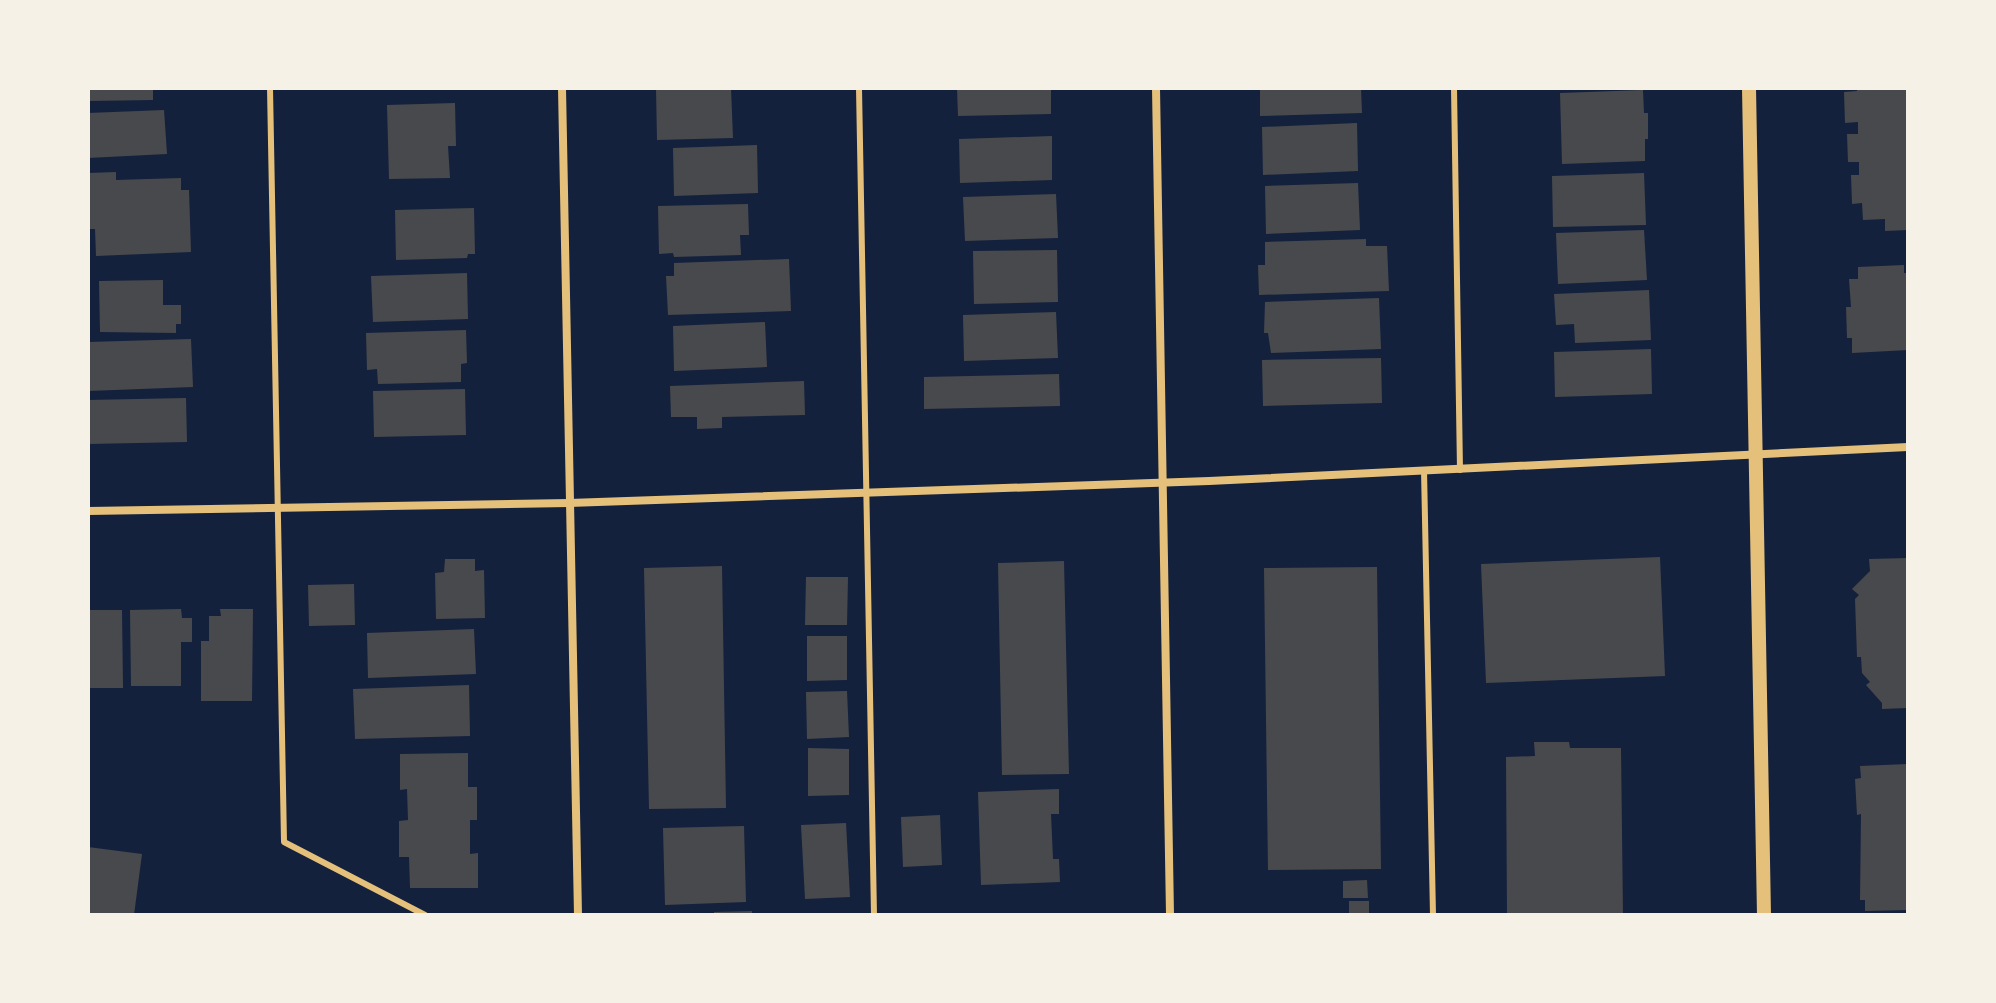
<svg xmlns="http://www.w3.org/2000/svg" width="1996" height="1003" font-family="'Asap Condensed',sans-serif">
<rect width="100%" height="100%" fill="#14213d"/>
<g fill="#48494c">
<polygon points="88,88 153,88 153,100 88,101"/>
<polygon points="656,88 731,88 733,138 657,140"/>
<polygon points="957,88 1051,88 1051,114 958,116"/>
<polygon points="1260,88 1361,88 1362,113 1260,116"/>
<polygon points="1857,88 1908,88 1908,230 1885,231 1885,219 1863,220 1862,203 1852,204 1851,175 1859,175 1859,162 1848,162 1847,134 1858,134 1858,122 1845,123 1844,92 1857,91"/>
<polygon points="1643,90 1644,113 1648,113 1648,139 1645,139 1645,161 1562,164 1560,93"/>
<polygon points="455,103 456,146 448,146 450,178 389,179 387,105"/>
<polygon points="164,110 167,154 88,158 88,113"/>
<polygon points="1357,123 1358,171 1263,175 1262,127"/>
<polygon points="1052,136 1052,180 960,183 959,139"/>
<polygon points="757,145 758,193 674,196 673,148"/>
<polygon points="116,172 116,180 181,178 181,190 189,190 191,252 96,256 95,229 88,229 88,173"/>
<polygon points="1644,173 1646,225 1553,227 1552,176"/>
<polygon points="1358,183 1360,230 1266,234 1265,186"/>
<polygon points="1056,194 1058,238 965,241 963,197"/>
<polygon points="748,204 749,235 740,235 741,255 674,257 673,253 659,254 658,206"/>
<polygon points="474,208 475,254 468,254 467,258 396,260 395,210"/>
<polygon points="1644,230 1647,280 1558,284 1556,233"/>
<polygon points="1366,239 1366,246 1387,246 1389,291 1259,295 1258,265 1265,265 1265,242"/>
<polygon points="1057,250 1058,302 974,304 973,251"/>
<polygon points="789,259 791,311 668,315 666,276 674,276 674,263"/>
<polygon points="1904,265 1904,273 1908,273 1908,350 1852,353 1852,338 1847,338 1846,307 1851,307 1849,279 1858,279 1858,267"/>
<polygon points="467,273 468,319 373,322 371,276"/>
<polygon points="163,280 163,305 181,305 181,324 176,324 176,333 100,332 99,281"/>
<polygon points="1649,290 1651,340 1575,343 1574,324 1556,325 1554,294"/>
<polygon points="1379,298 1381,349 1271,353 1268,333 1264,333 1265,302"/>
<polygon points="1056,312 1058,358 964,361 963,315"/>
<polygon points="765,322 767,367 674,371 673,326"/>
<polygon points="466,330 467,363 461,364 461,382 378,384 377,369 367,370 366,333"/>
<polygon points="191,339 193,387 88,391 88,342"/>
<polygon points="1651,349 1652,394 1555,397 1554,352"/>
<polygon points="1381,358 1382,403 1263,406 1262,360"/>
<polygon points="1059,374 1060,406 924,409 924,377"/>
<polygon points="804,381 805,415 722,417 722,428 697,429 697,417 671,417 670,386"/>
<polygon points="465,389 466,435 374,437 373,391"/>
<polygon points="186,398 187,442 88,444 88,400"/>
<polygon points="1660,557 1665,676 1486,683 1481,564"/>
<polygon points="1908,558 1908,708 1882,709 1882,703 1866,685 1870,682 1862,673 1861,657 1857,657 1855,599 1859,595 1852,589 1870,571 1869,559"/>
<polygon points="445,559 475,559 475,571 484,570 485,618 436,619 435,573 444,572"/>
<polygon points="1064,561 1069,774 1002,775 998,563"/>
<polygon points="722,566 726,808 649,809 644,568"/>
<polygon points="1377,567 1381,869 1268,870 1264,568"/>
<polygon points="806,577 848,577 847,625 805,625"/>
<polygon points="354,584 355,625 309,626 308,585"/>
<polygon points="181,609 182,618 192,618 192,642 181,642 181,686 131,686 130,610"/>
<polygon points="220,609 253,609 252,701 201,701 201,641 209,641 209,616 221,616"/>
<polygon points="88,610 122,610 123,688 88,688"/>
<polygon points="474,629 476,674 368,678 367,633"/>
<polygon points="807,636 847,636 847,680 807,681"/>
<polygon points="469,685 470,736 355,739 353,689"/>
<polygon points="847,691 849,737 807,739 806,692"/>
<polygon points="1534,742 1569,742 1570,748 1621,748 1623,915 1507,915 1506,757 1535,756"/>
<polygon points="808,748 849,749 849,795 808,796"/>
<polygon points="468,753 468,787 477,787 477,820 470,820 470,854 478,853 478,888 410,888 409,857 399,857 399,821 408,820 407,789 400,790 400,754"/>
<polygon points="1908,764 1908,910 1865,911 1865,900 1860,900 1861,814 1857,815 1855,779 1861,778 1860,766"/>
<polygon points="1059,789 1059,814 1051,814 1053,859 1059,859 1060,882 981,885 978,792"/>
<polygon points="940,815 942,865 903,867 901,817"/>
<polygon points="846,823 850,897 805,899 801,825"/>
<polygon points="744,826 746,902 665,905 663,828"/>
<polygon points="88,847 142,854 134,915 88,915"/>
<polygon points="1367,880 1368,898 1343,898 1343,881"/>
<rect x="1349" y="901" width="20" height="14"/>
<polygon points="752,911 752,915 714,915 714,912"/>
</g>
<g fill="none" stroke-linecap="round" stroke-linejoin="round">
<g stroke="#e5c07b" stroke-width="6">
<polyline points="270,88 284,842 425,915"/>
<polyline points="859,88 874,915"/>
<polyline points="1454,88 1460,470"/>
<polyline points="1424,470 1433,915"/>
</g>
<g stroke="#e5c07b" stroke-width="8">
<polyline points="562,88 578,915"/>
<polyline points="1156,88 1170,915"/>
<polyline points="88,511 569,503 1209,481 1908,447"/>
</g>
<polyline stroke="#e5c07b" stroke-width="14" points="1749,88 1764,915"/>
</g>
<rect width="1996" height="1003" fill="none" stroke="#f6f1e7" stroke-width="180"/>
</svg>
